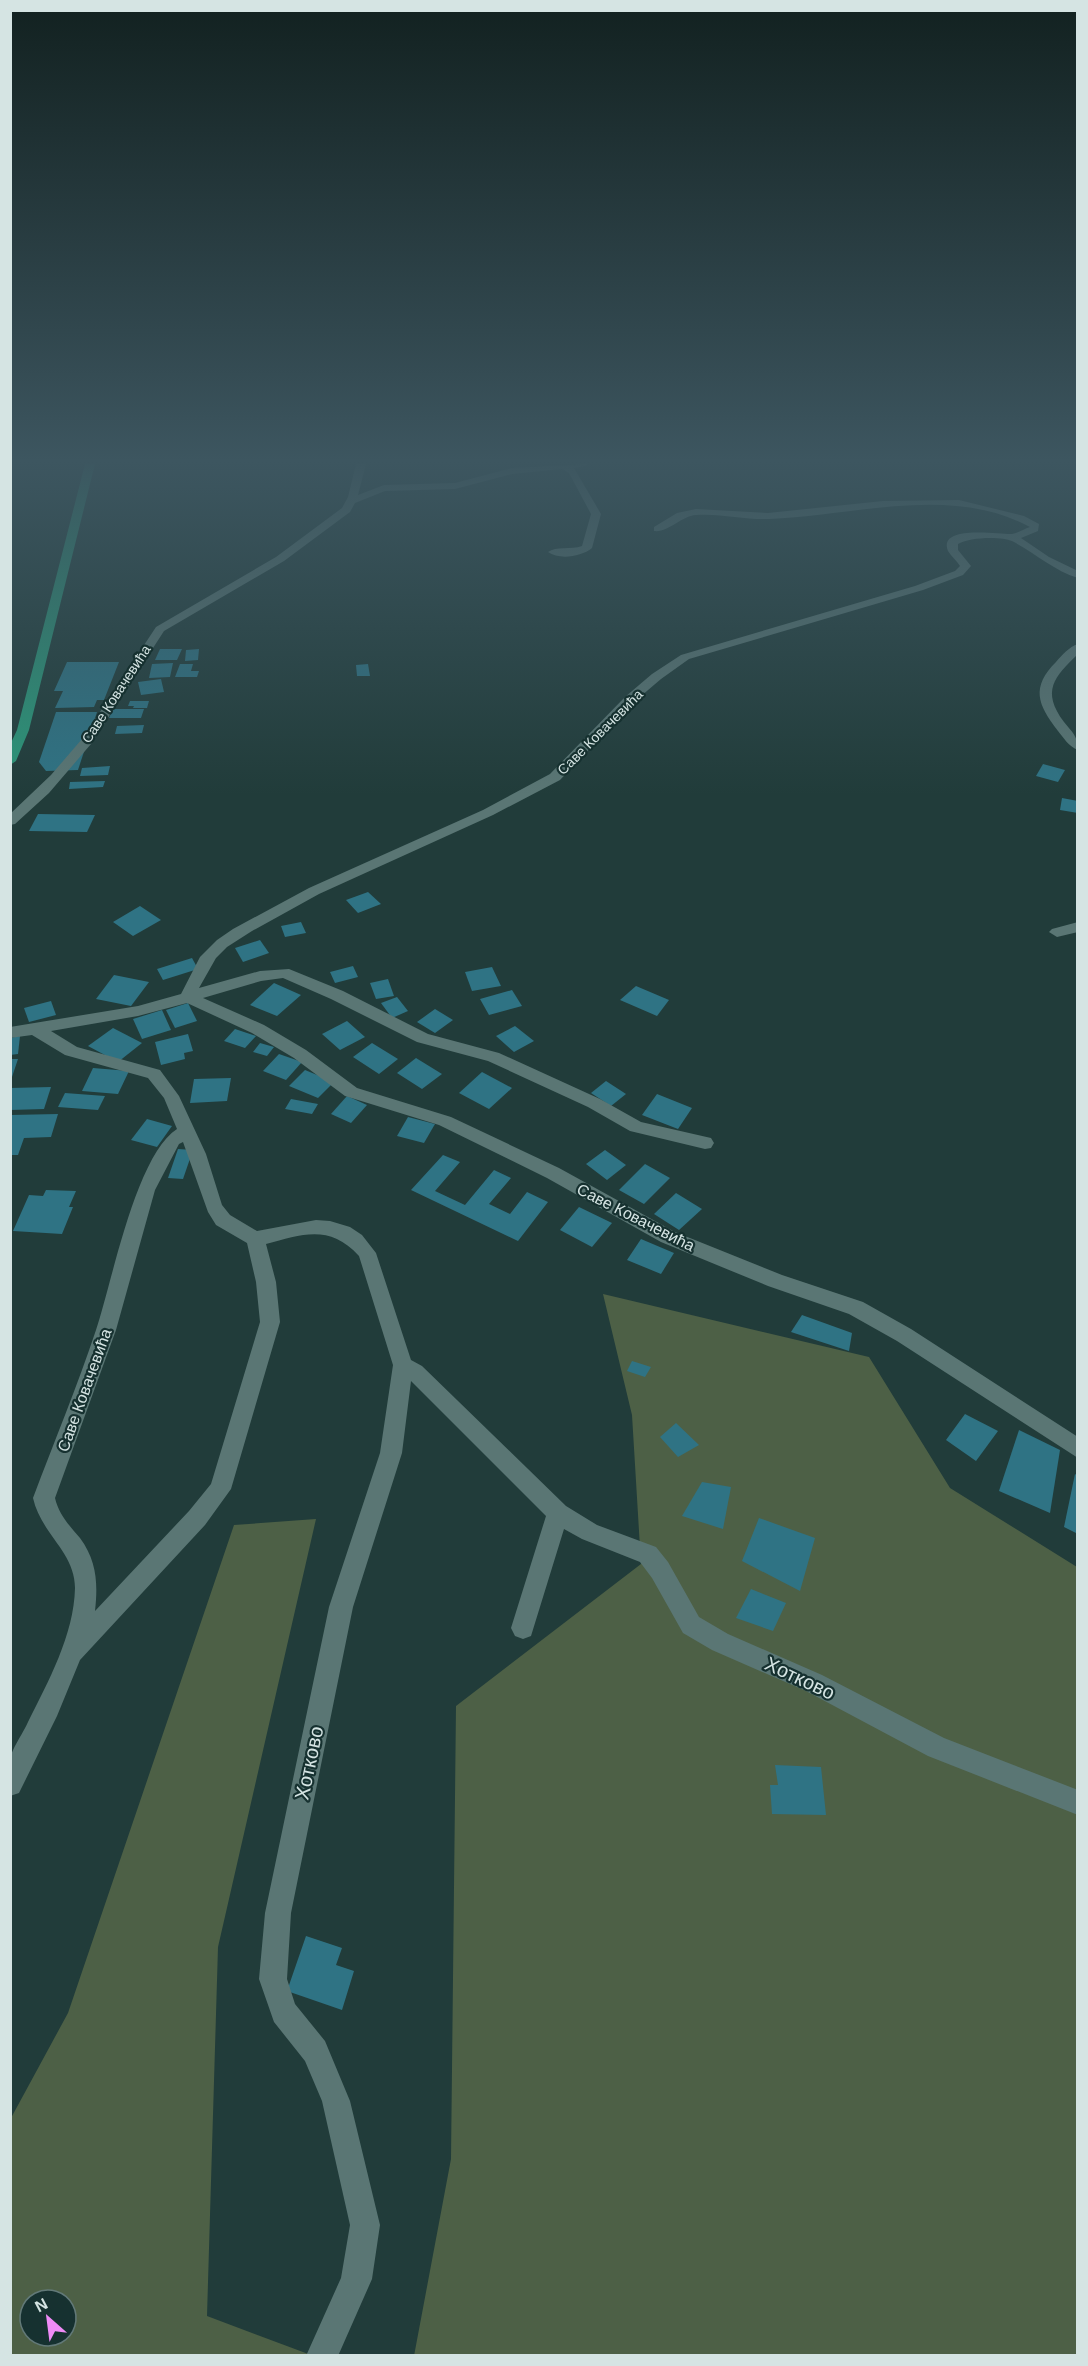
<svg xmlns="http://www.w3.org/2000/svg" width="1088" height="2366" font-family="Helvetica,sans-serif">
<rect width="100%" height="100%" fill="#213c3a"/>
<g fill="#4d6046" fill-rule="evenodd">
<polygon points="603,1294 869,1357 950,1488 1077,1567 1077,2355 414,2356 451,2159 456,1706 641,1564 632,1415"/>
<path d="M316,1519L218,1947L207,2316L311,2355L11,2356V2118L68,2013L234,1525ZM30,2300H66V2336H30Z"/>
</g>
<g fill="#2f7384">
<polygon points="160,649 182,649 177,660 155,660"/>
<polygon points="199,649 198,660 185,661 186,650"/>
<polygon points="67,662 119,662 104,700 97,700 94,707 55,708 63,691 54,691"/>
<polygon points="173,663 170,677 149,678 152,664"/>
<polygon points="180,664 193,664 191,671 199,671 197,677 175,677"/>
<polygon points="368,664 370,676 357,676 356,665"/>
<polygon points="161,679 164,692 141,695 138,682"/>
<polygon points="130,701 149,701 147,708 133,708 134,706 128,706"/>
<polygon points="113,709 144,709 141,718 109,718"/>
<polygon points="56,712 97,712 78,770 46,771 39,762"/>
<polygon points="144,725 142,733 115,734 117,726"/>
<polygon points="1043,764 1065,770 1058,782 1036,776"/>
<polygon points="110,766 108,775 80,776 82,768"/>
<polygon points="105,781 103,787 69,789 70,782"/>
<polygon points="1062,798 1078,801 1078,813 1060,810"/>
<polygon points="38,814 95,815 87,832 29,831"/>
<polygon points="368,892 381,904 358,913 346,900"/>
<polygon points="140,906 161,920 133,936 113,922"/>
<polygon points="301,922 306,933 285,937 281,926"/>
<polygon points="260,940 269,953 243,962 235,948"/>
<polygon points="192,958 198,969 163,980 157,969"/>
<polygon points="353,966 358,977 335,983 330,972"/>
<polygon points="492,967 501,986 472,991 465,972"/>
<polygon points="114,975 149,982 131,1006 96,999"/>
<polygon points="388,979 394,996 376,999 370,983"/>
<polygon points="274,983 301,995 277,1016 250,1005"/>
<polygon points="636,986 669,1000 657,1016 620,1000"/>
<polygon points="512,990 522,1006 489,1015 480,999"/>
<polygon points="397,997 408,1011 392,1018 381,1003"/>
<polygon points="51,1001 56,1015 29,1022 24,1008"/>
<polygon points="188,1003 197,1021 175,1028 166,1010"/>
<polygon points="435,1009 453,1020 435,1033 417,1022"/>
<polygon points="162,1010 171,1030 142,1039 133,1019"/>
<polygon points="347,1021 365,1037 340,1050 322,1034"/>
<polygon points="515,1026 534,1041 514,1052 496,1036"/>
<polygon points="113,1028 142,1043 118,1062 88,1046"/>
<polygon points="235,1029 256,1036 245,1048 224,1041"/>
<polygon points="188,1034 193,1051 184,1053 185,1059 161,1065 155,1042"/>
<polygon points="20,1036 18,1054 10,1055 10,1038"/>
<polygon points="260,1043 274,1047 267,1056 253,1052"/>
<polygon points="372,1043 398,1059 379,1074 353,1057"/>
<polygon points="279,1054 302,1062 286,1080 263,1071"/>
<polygon points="416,1058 442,1074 422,1089 397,1073"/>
<polygon points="10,1059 18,1059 11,1080 10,1080"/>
<polygon points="93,1068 129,1071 118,1094 82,1091"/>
<polygon points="305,1070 334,1082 318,1098 289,1086"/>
<polygon points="482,1072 512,1088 489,1109 459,1093"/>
<polygon points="231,1078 227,1101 190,1103 194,1079"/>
<polygon points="606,1081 626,1094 611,1106 591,1093"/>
<polygon points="51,1087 44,1109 10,1110 10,1088"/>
<polygon points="65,1093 105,1096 98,1110 58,1107"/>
<polygon points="657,1094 692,1108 678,1129 642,1115"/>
<polygon points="347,1096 367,1105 351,1123 331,1114"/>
<polygon points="291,1099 318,1104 312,1114 285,1109"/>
<polygon points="58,1114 51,1137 24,1138 18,1155 10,1155 10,1115"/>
<polygon points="408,1117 435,1124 424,1143 397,1136"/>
<polygon points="147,1119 172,1126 157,1147 131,1140"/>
<polygon points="178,1149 193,1150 183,1179 168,1178"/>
<polygon points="605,1150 626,1165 607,1180 586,1164"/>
<polygon points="443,1155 460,1162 435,1191 465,1205 494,1170 511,1178 489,1204 510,1214 527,1192 548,1202 518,1241 411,1190"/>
<polygon points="645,1164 670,1178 644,1204 619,1190"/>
<polygon points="46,1190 76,1191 69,1207 73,1207 62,1234 13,1231 29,1195 43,1196"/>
<polygon points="676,1193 702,1209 679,1230 654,1214"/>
<polygon points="579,1207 612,1223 592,1247 560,1230"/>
<polygon points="641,1239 674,1253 661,1274 627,1260"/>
<polygon points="802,1315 852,1333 849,1351 791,1332"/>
<polygon points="632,1361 651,1367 645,1377 627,1371"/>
<polygon points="965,1414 998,1431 976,1461 946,1440"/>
<polygon points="676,1423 699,1445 678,1457 660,1437"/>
<polygon points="1019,1430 1060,1450 1050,1513 999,1491"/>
<polygon points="1075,1474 1078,1476 1078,1534 1064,1527"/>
<polygon points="702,1482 731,1487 723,1529 682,1516"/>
<polygon points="759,1518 815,1538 800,1591 742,1561"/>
<polygon points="751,1589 786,1603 773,1631 736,1618"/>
<polygon points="775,1765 821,1767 826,1815 772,1814 770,1785 778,1785"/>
<polygon points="306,1936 342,1948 336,1965 354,1971 342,2010 287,1991"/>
</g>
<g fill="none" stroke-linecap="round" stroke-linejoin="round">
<g fill="#5a7674" fill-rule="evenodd">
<path d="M356,464H366L358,495L384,485L455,483L512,468L587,464L585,466L574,468L601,514L592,548C581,557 559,560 548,552C556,546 571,550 582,546L591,514L569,473L562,469L512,474L455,489L385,491L355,503L350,512L284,561L164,631L91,744L49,793L15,824L10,825V814L51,775L82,739L156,627L276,557L342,508L348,497Z"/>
<path d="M959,500L1024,516L1039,524L1038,531L1021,538L1049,557L1078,571V578C1053,570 1035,553 1012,541C1002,536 968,537 958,544V550L971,566L963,575L923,590L689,659L661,679L634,702L560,780L493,815L319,894L252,931L227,947L216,958L199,988L260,971L289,969L343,991L428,1034L499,1053L600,1099L641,1122L711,1138L714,1143L711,1148L705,1149L630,1131L588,1107L488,1061L417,1042L331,999L283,978L261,981L203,998L264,1025L306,1050L357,1088L451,1117L559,1168L675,1232L782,1275L863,1302L911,1329L1078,1437V1458L897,1341L849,1314L768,1286L661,1242L547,1178L439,1125L345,1096L294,1058L252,1033L187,1003L138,1016L51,1031L77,1047L160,1070L179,1096L206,1154L222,1205L230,1215L257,1231L316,1220L330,1221L350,1227L362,1235L376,1253L411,1360L422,1366L566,1506L597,1525L656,1547L668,1562L699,1617L728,1634L822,1675L944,1738L1078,1790V1815L928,1756L806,1691L712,1650L683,1633L652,1578L640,1562L582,1539L564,1529L531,1636L523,1639L515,1636L511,1628L546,1516L411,1381L402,1453L353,1607L291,1913L287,1979L295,2004L325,2041L350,2101L380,2225L372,2279L338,2356H306L341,2278L350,2225L322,2101L305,2061L274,2022L259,1979L265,1913L329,1607L380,1453L393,1365L359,1256C330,1224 303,1234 266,1244L276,1282L280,1322L231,1489L205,1525L80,1660L57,1716L19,1793L10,1796C10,1784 7,1767 11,1755C15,1744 23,1733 28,1722C48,1682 74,1635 75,1588C75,1552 41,1534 33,1498C54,1442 77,1387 96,1330C112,1282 136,1155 177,1129L164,1098L148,1078L65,1055L32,1035L10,1038V1027L138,1006L181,994L200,957L217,940L233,929L309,888L483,810L550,774L625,697L652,674L681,655L915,586L955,571L960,566C957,561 951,556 948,551C937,524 1002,535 1012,534C1018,533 1024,529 1030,527C950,484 854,516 769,519C745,520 720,513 696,515C681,516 668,533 654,531V527L677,513L696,509L768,513L883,501ZM183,1142L208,1212L216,1225L247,1243L256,1282L260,1322L211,1484L189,1511L95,1611C98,1584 97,1561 80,1538C69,1525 59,1515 55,1498L116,1330L155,1190L179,1144Z"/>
<path d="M1078,644V654C1054,677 1041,691 1064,722C1072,732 1078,736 1078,750C1069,747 1063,737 1058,731C1037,704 1031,687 1056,662C1062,655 1069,647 1078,644Z"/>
<polygon points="1078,922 1078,932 1057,937 1049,932 1052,929"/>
</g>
<polygon fill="#2c9679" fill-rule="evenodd" points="85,464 95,464 29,730 16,761 10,765 10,745 17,730"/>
</g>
<linearGradient id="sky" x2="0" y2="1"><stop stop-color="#122120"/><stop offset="0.58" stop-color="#3d5660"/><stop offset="1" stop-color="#3d5660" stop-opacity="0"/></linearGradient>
<rect width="1088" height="795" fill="url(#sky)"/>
<g text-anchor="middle" stroke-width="4.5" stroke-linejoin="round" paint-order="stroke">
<g font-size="14" fill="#d5e4e3" stroke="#163130">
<text transform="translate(116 694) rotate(-57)" y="5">Саве Ковачевића</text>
<text transform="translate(600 732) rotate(-45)" y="5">Саве Ковачевића</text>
</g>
<g font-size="16" fill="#d5e4e3" stroke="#163130">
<text transform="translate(636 1217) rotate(27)" y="6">Саве Ковачевића</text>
<text transform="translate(84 1390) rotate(-70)" y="6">Саве Ковачевића</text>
</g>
<g font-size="20" fill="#d5e4e3" stroke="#163130">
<text transform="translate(800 1678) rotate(25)" y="7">Хотково</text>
<text transform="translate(309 1763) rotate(-78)" y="7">Хотково</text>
</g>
</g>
<rect width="1088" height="2366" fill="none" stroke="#d5e4e3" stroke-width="24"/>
<g transform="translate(48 2318) rotate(332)"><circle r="28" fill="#163130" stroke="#627978" stroke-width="1.5"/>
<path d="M0-4.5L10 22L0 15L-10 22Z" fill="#ef8bf7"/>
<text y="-9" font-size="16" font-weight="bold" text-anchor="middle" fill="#d5e4e3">N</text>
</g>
</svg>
